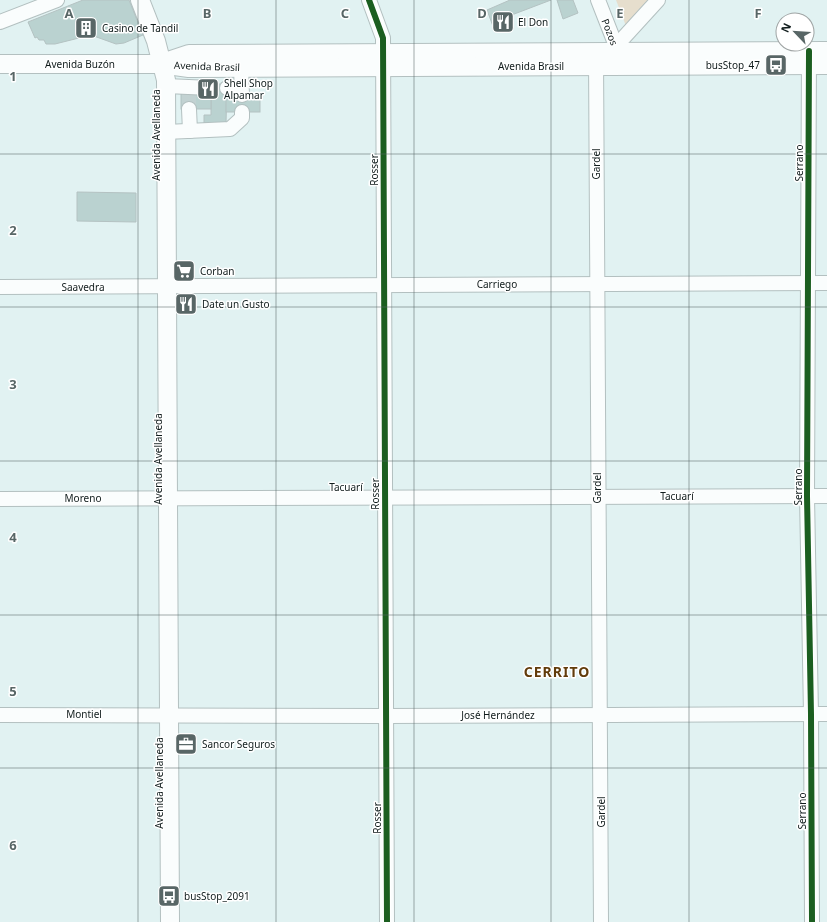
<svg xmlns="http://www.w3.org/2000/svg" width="827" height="922" font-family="'Noto Sans',sans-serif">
<rect width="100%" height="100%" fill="#e1f2f2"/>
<polygon fill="#e6decd" points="616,0 649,0 626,26"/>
<g fill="#bad2d0" stroke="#b4c2c2">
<polygon points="83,0 129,0 143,35 124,43 116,44 91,35 55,44 46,44 44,40 39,40 37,37 35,38 28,22"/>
<polygon points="510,0 551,0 509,16 510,26 500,26 494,29 487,10"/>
<polygon points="557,0 573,0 578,13 563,19"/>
<polygon points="211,84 227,84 226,123 204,123 204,115 211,115"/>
<rect x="181" y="94" width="30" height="15"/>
<rect x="226" y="95" width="34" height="17"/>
<polygon points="77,192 136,193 136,222 77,221"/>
</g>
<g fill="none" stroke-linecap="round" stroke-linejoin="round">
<polyline stroke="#c2d2d2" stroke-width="14" stroke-dasharray="14 7" stroke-linecap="butt" points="189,94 189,109"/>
<g stroke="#b3c0c0" stroke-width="16">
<g id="minor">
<polyline points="369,0 383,38 387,922"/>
<polyline points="598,0 616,46 617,61"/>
<polyline points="0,22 57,0"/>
<polyline points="616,46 658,0"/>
<polyline points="596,56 601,922"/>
<polyline points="809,56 807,496 811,714 812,922"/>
<polyline points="241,67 242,95"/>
<polyline points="166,86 211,88"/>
<polyline points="227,88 241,88"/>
<polyline points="189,109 190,131"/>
<polyline points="166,132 230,129 242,118 242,112"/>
<polyline points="0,287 827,283"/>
<polyline points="0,499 827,496"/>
<polyline points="0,715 386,716 827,714"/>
</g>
</g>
<g stroke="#b3c0c0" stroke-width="20">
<g id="major">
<polyline points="140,0 156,41 166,80 170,922"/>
<polyline points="165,62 189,54 827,51"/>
<polyline points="0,64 160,64 189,68 827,65"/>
</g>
</g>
<use href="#minor" stroke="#fafdfd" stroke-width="14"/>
<use href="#major" stroke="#fafdfd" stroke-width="18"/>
<g stroke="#fff" stroke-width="8">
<g id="cycleway">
<polyline points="369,0 383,38 387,922"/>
<polyline points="809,51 807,496 811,714 812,922"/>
</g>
</g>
<use href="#cycleway" stroke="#1b5e20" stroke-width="6"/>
</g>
<path fill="none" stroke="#586666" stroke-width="1" stroke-opacity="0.55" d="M138,0V922M276,0V922M414,0V922M551,0V922M689,0V922M0,154H827M0,307H827M0,461H827M0,615H827M0,768H827"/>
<defs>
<g id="restaurant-square" transform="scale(1.15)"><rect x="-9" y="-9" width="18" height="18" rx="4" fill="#586666" stroke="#fff"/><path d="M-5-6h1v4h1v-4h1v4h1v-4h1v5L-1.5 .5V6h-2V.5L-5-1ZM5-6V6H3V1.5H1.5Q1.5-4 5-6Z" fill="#fff"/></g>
<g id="building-square" transform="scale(1.15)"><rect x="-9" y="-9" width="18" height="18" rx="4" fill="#586666" stroke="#fff"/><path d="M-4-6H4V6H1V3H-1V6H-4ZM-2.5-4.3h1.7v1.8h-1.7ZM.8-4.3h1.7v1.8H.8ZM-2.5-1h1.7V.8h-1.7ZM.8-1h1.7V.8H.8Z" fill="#fff"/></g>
<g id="bus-square" transform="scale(1.15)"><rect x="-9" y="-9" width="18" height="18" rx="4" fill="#586666" stroke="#fff"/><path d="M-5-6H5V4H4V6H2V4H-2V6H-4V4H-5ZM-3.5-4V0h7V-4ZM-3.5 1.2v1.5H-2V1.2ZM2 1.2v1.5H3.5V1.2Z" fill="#fff"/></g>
<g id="supermarket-square" transform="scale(1.15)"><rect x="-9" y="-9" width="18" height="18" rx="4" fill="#586666" stroke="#fff"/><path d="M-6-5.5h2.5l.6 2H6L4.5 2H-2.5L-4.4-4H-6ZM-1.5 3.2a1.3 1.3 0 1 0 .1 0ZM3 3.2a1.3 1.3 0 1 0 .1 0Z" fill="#fff"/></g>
<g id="office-square" transform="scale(1.15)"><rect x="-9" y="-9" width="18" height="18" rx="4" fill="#586666" stroke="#fff"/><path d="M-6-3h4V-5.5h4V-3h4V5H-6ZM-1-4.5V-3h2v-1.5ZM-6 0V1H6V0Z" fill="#fff"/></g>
</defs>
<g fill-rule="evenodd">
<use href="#restaurant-square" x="503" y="22"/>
<use href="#building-square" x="86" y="28"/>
<use href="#bus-square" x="776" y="65"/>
<use href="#restaurant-square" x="208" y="89"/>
<use href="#supermarket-square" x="184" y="271"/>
<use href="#restaurant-square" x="186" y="304"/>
<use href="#office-square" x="186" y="744"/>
<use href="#bus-square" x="169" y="896"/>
</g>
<g text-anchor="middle" stroke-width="3" stroke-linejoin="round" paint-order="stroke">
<g font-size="10" fill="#0f1b1b" stroke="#fff" text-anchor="start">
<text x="518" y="26">El Don</text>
<text x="102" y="32">Casino de Tandil</text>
<text x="760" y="69" text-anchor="end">busStop_47</text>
<text x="224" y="87">Shell Shop<tspan x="224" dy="12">Alpamar</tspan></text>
<text x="200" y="275">Corban</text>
<text x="202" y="308">Date un Gusto</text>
<text x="202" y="748">Sancor Seguros</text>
<text x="184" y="900">busStop_2091</text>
</g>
<g font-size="10" fill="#0f1b1b" stroke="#fff">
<text transform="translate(610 32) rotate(69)" y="4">Pozos</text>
<text x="80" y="68">Avenida Buzón</text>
<text transform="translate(207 66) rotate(2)" y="4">Avenida Brasil</text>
<text x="531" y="70">Avenida Brasil</text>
<text transform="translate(156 135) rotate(-90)" y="4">Avenida Avellaneda</text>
<text transform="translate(799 163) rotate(-90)" y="4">Serrano</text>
<text transform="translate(596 164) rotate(-90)" y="4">Gardel</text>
<text transform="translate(374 170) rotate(-90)" y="4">Rosser</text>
<text x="497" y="288">Carriego</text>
<text x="83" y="291">Saavedra</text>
<text transform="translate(158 459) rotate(-90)" y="4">Avenida Avellaneda</text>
<text x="346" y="491">Tacuarí</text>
<text transform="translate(798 487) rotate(-90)" y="4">Serrano</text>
<text transform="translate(597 488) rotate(-90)" y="4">Gardel</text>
<text transform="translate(375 494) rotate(-90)" y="4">Rosser</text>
<text x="677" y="500">Tacuarí</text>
<text x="83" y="502">Moreno</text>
<text x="84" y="718">Montiel</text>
<text x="498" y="719">José Hernández</text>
<text transform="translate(159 783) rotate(-90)" y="4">Avenida Avellaneda</text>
<text transform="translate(802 811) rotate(-90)" y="4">Serrano</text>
<text transform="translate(601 812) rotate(-90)" y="4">Gardel</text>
<text transform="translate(377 818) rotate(-90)" y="4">Rosser</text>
</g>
<g font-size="14" font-weight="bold" letter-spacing="1" fill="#623c0b" stroke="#fff">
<text x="557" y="677">CERRITO</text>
</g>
</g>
<g font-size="13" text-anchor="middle" font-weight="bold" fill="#586666" stroke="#fff" stroke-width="3" stroke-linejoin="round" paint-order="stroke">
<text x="69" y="18">A</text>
<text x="207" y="18">B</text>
<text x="345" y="18">C</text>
<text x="482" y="18">D</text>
<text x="620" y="18">E</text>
<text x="758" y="18">F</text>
<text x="13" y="81">1</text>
<text x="13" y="235">2</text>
<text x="13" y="389">3</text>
<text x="13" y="542">4</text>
<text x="13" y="696">5</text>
<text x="13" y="850">6</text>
</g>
<g transform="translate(795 32) rotate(295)"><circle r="19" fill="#ffffff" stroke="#9fa4a4"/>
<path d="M0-3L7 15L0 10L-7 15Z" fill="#586666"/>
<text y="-6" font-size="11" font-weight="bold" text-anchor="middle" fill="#0f1b1b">N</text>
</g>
</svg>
